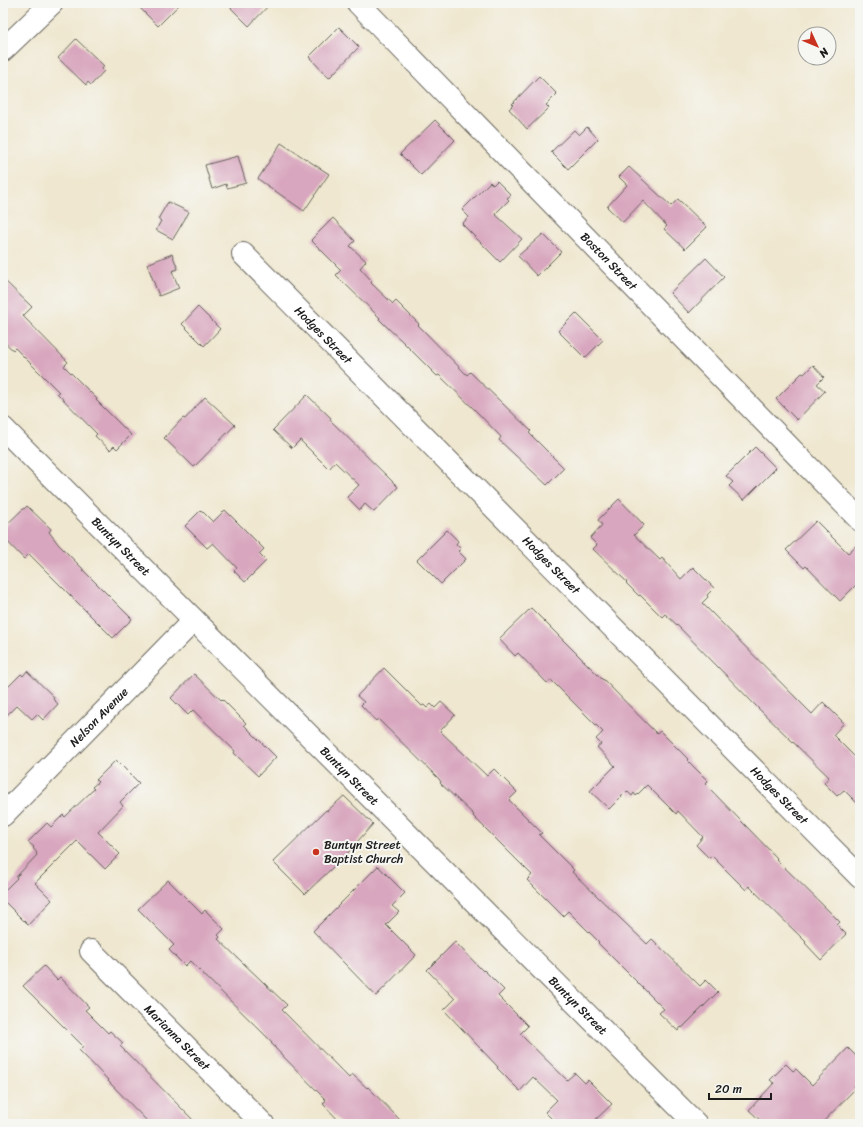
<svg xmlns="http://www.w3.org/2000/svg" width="863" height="1127" font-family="Sriracha,sans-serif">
<rect width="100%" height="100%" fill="#f6f6f2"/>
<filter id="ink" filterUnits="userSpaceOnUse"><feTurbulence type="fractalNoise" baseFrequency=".025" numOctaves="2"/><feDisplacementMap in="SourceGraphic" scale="8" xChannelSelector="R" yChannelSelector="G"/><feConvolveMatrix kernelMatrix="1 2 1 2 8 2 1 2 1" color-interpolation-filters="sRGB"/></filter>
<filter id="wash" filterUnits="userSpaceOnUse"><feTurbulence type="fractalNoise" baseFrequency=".012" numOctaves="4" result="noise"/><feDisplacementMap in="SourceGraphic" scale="16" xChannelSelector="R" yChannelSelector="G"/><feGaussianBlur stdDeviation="0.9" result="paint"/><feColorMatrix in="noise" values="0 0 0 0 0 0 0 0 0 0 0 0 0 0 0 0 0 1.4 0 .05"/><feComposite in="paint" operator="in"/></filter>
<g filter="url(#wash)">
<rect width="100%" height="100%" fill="#efe7cf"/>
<g id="blocks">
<g fill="#d8a6be">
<polygon points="135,3 181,3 158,26"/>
<polygon points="226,3 271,3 249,26"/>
<polygon points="339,27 359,47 329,78 309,57"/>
<polygon points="76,39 104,66 102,69 104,71 91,85 88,82 86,85 58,58"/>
<polygon points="539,76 557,94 546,105 549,108 527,129 509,109 513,105 512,104"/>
<polygon points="435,120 455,140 421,175 400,154"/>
<polygon points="587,127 598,139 568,169 551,152 574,130 579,135"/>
<polygon points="281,143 329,174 304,211 258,179"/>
<polygon points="238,156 246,183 227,188 226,184 212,189 205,165"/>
<polygon points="629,167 671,206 678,199 707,227 685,249 664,229 667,226 643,201 623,222 607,207 627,185 619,177"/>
<polygon points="497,181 511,195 507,198 509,200 495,214 522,239 500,262 462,224 469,217 462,210 490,182 493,185"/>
<polygon points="168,202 189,212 173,239 156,230 161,221 158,219"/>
<polygon points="333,218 355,241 350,246 366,261 360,268 372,281 371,283 393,304 396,301 419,324 418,325 467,375 470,372 531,431 529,433 564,468 547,485 499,440 501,437 477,412 439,375 437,376 402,341 389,329 379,319 380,318 336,275 341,270 311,240"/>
<polygon points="543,234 561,252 537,276 518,256"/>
<polygon points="172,254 178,269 172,271 179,288 159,296 147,264"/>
<polygon points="706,258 724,277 689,313 670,293"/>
<polygon points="3,279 32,307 23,316 68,362 64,366 97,399 96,400 131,435 117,449 114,446 110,450 95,436 97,434 57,393 59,392 15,348 13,350 3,341"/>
<polygon points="198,307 220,329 204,346 182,324"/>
<polygon points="576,313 603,340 585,358 558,331"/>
<polygon points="813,365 824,377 817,384 825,391 797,420 776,399 802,373 804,374"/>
<polygon points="307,395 331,418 330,420 398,487 374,512 365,504 360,510 347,497 359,485 335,462 329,469 300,440 292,448 273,430"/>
<polygon points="205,397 235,425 194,467 164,438 183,418 185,419"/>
<polygon points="755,447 776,468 744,500 729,486 733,482 726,476"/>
<polygon points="619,499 644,525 634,535 660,560 662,558 681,579 693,567 714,588 707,595 708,597 702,603 812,714 823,702 844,723 833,735 860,762 860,806 844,790 837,796 824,783 829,777 759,709 677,625 665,614 662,617 640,595 639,596 626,583 627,582 593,549 597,545 590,538 602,525 598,520"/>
<polygon points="27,506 51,529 49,532 59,545 83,569 83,570 132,619 113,638 29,554 24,559 3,537 3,528 24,508 24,509"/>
<polygon points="201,510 213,522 225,510 264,549 259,554 266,561 245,582 234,571 237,568 213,543 207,548 185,526"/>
<polygon points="816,521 848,553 860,542 860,581 840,601 806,566 804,568 786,550"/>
<polygon points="447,530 458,541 456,544 461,549 458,551 466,559 441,584 417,560"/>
<polygon points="531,608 603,680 603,679 657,734 660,731 688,759 687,760 708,781 705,784 710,789 777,858 776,859 840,922 837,925 846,934 821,960 805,943 806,942 749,886 746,890 712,856 709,858 696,845 703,837 678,811 676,814 647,785 636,796 634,793 632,796 627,791 609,809 590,791 615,766 597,747 601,744 596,739 603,732 551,680 547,683 518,653 515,656 499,639"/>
<polygon points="384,668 422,706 424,705 427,708 431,704 435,708 441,702 455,715 440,731 487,776 494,769 517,792 509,800 542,833 539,835 574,870 572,872 647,944 652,939 700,986 706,980 718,992 682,1028 681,1027 678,1031 659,1013 664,1009 598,943 599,942 568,911 563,916 527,880 532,875 473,816 474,815 440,783 441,782 439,779 378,719 376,721 361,705 364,702 357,696"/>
<polygon points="27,671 54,697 53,699 58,704 43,720 37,714 32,719 17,705 3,719 3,692 21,674 23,676"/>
<polygon points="194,674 221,700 222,699 246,723 244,725 276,757 258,776 234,753 235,751 193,710 188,715 171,698"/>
<polygon points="116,760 139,783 120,802 123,806 98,832 120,854 105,869 77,841 35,883 52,900 28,925 3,900 3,892 17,878 16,877 37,855 36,853 37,853 33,848 34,847 28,842 47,823 51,827 63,815 65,817 94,789 92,787 98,782 96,780"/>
<polygon points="344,796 373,824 357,842 358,843 305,894 273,862 326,810 327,811"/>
<polygon points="378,866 405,893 392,906 399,912 386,925 416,955 376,996 313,931"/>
<polygon points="168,880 202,914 205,910 224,929 218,935 220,937 218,939 287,1005 282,1010 349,1078 352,1074 367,1088 368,1087 404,1124 342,1124 323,1104 326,1100 275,1048 275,1047 271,1043 272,1042 190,961 185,966 169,950 174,945 138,909"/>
<polygon points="455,942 483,971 484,970 504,990 498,996 528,1026 520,1034 567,1080 575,1073 585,1083 588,1080 612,1104 591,1124 557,1124 545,1112 557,1100 533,1077 520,1091 497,1068 498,1067 444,1010 455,999 427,970"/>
<polygon points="44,966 57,980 60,977 89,1007 85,1010 108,1033 110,1031 123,1043 120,1046 197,1124 150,1124 108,1081 109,1081 79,1050 83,1046 23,986"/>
<polygon points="848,1048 860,1060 860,1079 854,1086 856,1088 821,1124 764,1124 749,1110 774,1083 770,1080 786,1064 793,1071 796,1069 812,1085"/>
</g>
</g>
</g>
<g filter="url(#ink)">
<use href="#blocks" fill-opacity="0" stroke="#66635b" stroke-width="1"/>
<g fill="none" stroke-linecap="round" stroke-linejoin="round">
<g stroke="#66635b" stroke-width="24">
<g id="minor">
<path id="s1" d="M358,3L860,520"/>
<polyline points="3,50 52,3"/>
<path id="s2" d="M243,254L860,877"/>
<path id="s3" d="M3,428L696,1124"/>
<path id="s4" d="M3,815L194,620"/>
<path id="s5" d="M91,951L263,1124"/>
</g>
</g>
<use href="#minor" stroke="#fff" stroke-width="22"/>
</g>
</g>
<circle fill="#c8321e" stroke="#f6f6f2" stroke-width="1.5" cx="316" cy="852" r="4"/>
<g text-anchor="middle" stroke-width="4" stroke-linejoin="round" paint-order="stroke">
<g font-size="12" fill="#1c1c1c" stroke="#f6f6f2">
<text dy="4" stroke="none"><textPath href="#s1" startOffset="360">Boston Street</textPath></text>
<text dy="4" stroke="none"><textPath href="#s2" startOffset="114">Hodges Street</textPath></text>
<text dy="4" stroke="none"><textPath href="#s3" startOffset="167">Buntyn Street</textPath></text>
<text dy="4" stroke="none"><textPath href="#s2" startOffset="438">Hodges Street</textPath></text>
<text dy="4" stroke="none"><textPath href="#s4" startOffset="137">Nelson Avenue</textPath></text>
<text dy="4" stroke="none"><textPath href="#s3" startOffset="491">Buntyn Street</textPath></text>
<text dy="4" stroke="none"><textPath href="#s2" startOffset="762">Hodges Street</textPath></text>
<text dy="4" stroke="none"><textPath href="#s3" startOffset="815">Buntyn Street</textPath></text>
<text dy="4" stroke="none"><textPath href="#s5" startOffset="122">Marianna Street</textPath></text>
</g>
<g font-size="12" fill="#1c1c1c" stroke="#f6f6f2" text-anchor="start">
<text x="324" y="849">Buntyn Street<tspan x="324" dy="14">Baptist Church</tspan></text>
</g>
</g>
<rect width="863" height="1127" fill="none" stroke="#f6f6f2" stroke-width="16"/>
<g transform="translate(817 46) rotate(134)"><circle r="19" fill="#f6f6f2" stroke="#9f9f9c"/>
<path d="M0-3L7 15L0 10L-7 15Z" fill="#c8321e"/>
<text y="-6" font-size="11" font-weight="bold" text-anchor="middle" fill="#1c1c1c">N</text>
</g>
<path d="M709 1093v6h62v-6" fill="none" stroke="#1c1c1c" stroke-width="2"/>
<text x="715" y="1093" font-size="12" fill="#1c1c1c" stroke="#f6f6f2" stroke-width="3" paint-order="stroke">20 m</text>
</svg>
